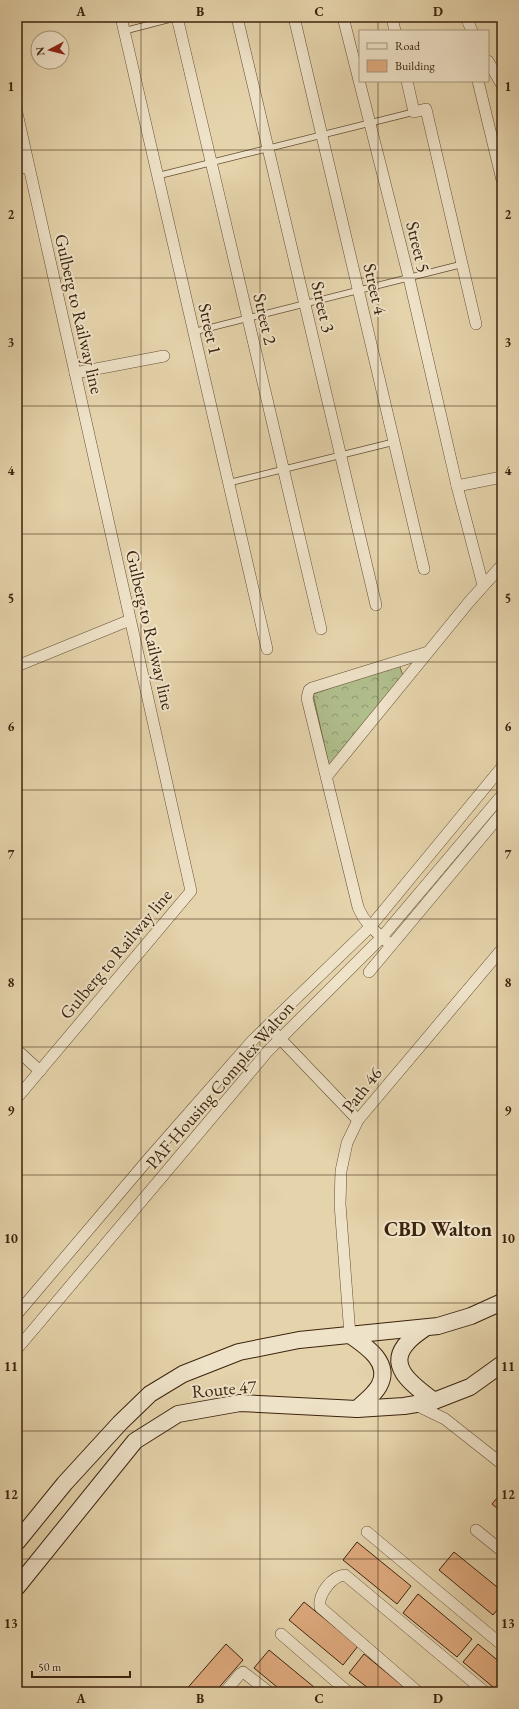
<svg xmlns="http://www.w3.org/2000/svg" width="519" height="1709" font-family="'EB Garamond',serif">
<defs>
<pattern id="forest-crowns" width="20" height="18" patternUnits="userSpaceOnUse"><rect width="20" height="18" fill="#b0be8c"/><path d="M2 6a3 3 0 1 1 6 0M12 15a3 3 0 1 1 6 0" fill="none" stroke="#909a71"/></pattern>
</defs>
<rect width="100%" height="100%" fill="#e5d3ab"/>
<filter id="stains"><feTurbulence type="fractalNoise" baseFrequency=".005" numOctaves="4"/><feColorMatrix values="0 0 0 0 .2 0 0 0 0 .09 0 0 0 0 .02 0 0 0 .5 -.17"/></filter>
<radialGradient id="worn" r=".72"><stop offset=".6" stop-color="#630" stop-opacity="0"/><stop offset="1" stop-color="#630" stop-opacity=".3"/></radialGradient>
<polygon fill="url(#forest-crowns)" stroke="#76704c" points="399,664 403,676 329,766 313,694"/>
<g fill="#e0ab7f" stroke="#3c230d">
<polygon points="502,1492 502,1512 492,1504"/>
<polygon points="357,1542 411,1586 397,1604 343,1560"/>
<polygon points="454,1552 502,1591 502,1604 493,1615 439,1570"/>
<polygon points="418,1594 472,1639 457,1657 403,1613"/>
<polygon points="304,1602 358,1646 343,1665 289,1620"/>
<polygon points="226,1644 243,1660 215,1692 184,1692"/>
<polygon points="478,1644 502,1664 502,1692 499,1692 463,1662"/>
<polygon points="269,1650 320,1692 283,1692 254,1668"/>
<polygon points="364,1654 410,1692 373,1692 349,1673"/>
</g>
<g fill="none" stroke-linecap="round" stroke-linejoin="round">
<g stroke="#664f34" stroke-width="7">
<g id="lane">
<polyline points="124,31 178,17"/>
<polyline points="157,176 414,112"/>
<polyline points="193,332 463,264"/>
<polyline points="228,483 394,442"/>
</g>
</g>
<g stroke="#664f34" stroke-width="12">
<g id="street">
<polyline points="121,17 267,649"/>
<polyline points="177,17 321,629"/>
<polyline points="237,17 376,605"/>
<polyline points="294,17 424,569"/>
<polyline points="343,17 409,278 457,486"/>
<polyline points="392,17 395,31"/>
<polyline points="466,17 472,31"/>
<polyline points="488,61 502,85"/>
<polyline points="407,81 414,112 426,109 476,324"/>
<polyline points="478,81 502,180"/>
<polyline points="17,113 191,891 17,1098"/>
<polyline points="17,166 29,169"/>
<polyline points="75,373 164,356"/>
<polyline points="483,585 457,486 502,477"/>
<polyline points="17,666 130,620"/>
<polyline points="327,776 469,602 502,565"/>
<path d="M391,945C378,934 364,923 358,907L307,698L309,690L312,688L428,652"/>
<polyline points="369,972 502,813"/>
<polyline points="268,1026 358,1120"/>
<polyline points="17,1050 40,1071"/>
<polyline points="17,1314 151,1156 253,1040 371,926 502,767"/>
<polyline points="350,1335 340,1204 341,1171 347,1143 358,1120 502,949"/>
<polyline points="17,1349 268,1051 382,937 502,795"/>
<polyline points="414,1404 445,1419 502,1464"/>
<polyline points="476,1530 502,1551"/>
<polyline points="367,1532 502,1645"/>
<polyline points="281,1634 348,1692"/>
<polyline points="225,1692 240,1674 243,1672 269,1692"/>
<path d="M418,1692L320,1607C318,1594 332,1576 345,1575L485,1692"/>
</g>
</g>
<g stroke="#3c230d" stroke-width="18">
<g id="secondary">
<path d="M425,1328C420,1332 413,1336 408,1342C384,1367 416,1387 434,1401"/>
<path d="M350,1335C366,1346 392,1363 379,1386C374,1395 364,1402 357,1409"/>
<polyline points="17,1542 65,1483 120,1423 150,1394 183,1374 239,1352 299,1340 438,1326 471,1316 502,1302"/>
<polyline points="17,1587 135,1441 178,1414 240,1403 357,1409 404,1406 434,1401 470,1387 502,1364"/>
</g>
</g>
<use href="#lane" stroke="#eee2c8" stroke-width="5.5"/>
<use href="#street" stroke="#eee2c8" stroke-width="11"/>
<use href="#secondary" stroke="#eee2c8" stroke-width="16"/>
</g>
<path fill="none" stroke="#3c230d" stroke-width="1" stroke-opacity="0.55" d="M141,17V1692M260,17V1692M378,17V31M378,81V1692M17,150H502M17,278H502M17,406H502M17,534H502M17,662H502M17,790H502M17,919H502M17,1047H502M17,1175H502M17,1303H502M17,1431H502M17,1559H502"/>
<g text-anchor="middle" stroke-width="4" stroke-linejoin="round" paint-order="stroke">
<g font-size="18" fill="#3c230d" stroke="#eee2c8">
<text transform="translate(418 247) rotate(76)" y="6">Street 5</text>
<text transform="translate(375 289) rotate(77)" y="6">Street 4</text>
<text transform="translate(323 307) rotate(77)" y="6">Street 3</text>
<text transform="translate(79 314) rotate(77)" y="6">Gulberg to Railway line</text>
<text transform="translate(265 319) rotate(77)" y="6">Street 2</text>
<text transform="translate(210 329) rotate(77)" y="6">Street 1</text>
<text transform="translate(150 630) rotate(77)" y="6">Gulberg to Railway line</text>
<text transform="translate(116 954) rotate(-50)" y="6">Gulberg to Railway line</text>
<text transform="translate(220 1085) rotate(-49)" y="6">PAF Housing Complex Walton</text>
<text transform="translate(362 1090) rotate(-52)" y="6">Path 46</text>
<text transform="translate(224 1389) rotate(-5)" y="6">Route 47</text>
</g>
<g font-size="20" font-weight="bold" fill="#3c230d" stroke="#eee2c8">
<text x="438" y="1236">CBD Walton</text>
</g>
</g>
<rect width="519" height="1709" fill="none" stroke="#e5d3ab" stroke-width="44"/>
<rect x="359" y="30" width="130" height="52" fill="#eee2c8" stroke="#a7967d"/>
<rect x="367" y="43" width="20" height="6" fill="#eee2c8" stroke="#a7967d"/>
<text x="395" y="50" font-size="12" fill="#3c230d">Road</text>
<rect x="367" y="60" width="20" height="12" fill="#e0ab7f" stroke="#a7967d"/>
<text x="395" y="70" font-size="12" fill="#3c230d">Building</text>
<g transform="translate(50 50) rotate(263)"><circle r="19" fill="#eee2c8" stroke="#a7967d"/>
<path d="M0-3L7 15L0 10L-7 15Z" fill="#8f2418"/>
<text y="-6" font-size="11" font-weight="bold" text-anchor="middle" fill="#3c230d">N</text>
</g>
<path d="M32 1671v6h98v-6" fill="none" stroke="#3c230d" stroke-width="2"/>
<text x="38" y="1671" font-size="12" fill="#3c230d" stroke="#eee2c8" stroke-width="3" paint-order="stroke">50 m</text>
<rect x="22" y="22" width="475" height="1665" fill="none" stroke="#3c230d" stroke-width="1.5"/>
<g font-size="13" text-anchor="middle" font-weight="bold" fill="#3c230d">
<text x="81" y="16">A</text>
<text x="200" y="16">B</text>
<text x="319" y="16">C</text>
<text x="438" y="16">D</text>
<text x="11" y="91">1</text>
<text x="508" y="91">1</text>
<text x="11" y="219">2</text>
<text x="508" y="219">2</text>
<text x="11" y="347">3</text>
<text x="508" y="347">3</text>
<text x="11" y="475">4</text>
<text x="508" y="475">4</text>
<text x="11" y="603">5</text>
<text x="508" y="603">5</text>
<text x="11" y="731">6</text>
<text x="508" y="731">6</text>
<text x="11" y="859">7</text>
<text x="508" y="859">7</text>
<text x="11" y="987">8</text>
<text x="508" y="987">8</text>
<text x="11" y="1115">9</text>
<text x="508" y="1115">9</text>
<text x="11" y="1243">10</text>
<text x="508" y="1243">10</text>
<text x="11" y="1371">11</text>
<text x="508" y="1371">11</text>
<text x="11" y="1499">12</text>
<text x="508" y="1499">12</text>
<text x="11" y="1628">13</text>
<text x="508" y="1628">13</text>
<text x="81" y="1703">A</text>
<text x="200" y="1703">B</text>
<text x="319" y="1703">C</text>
<text x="438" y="1703">D</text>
</g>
<rect width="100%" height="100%" filter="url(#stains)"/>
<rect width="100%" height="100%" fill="url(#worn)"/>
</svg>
